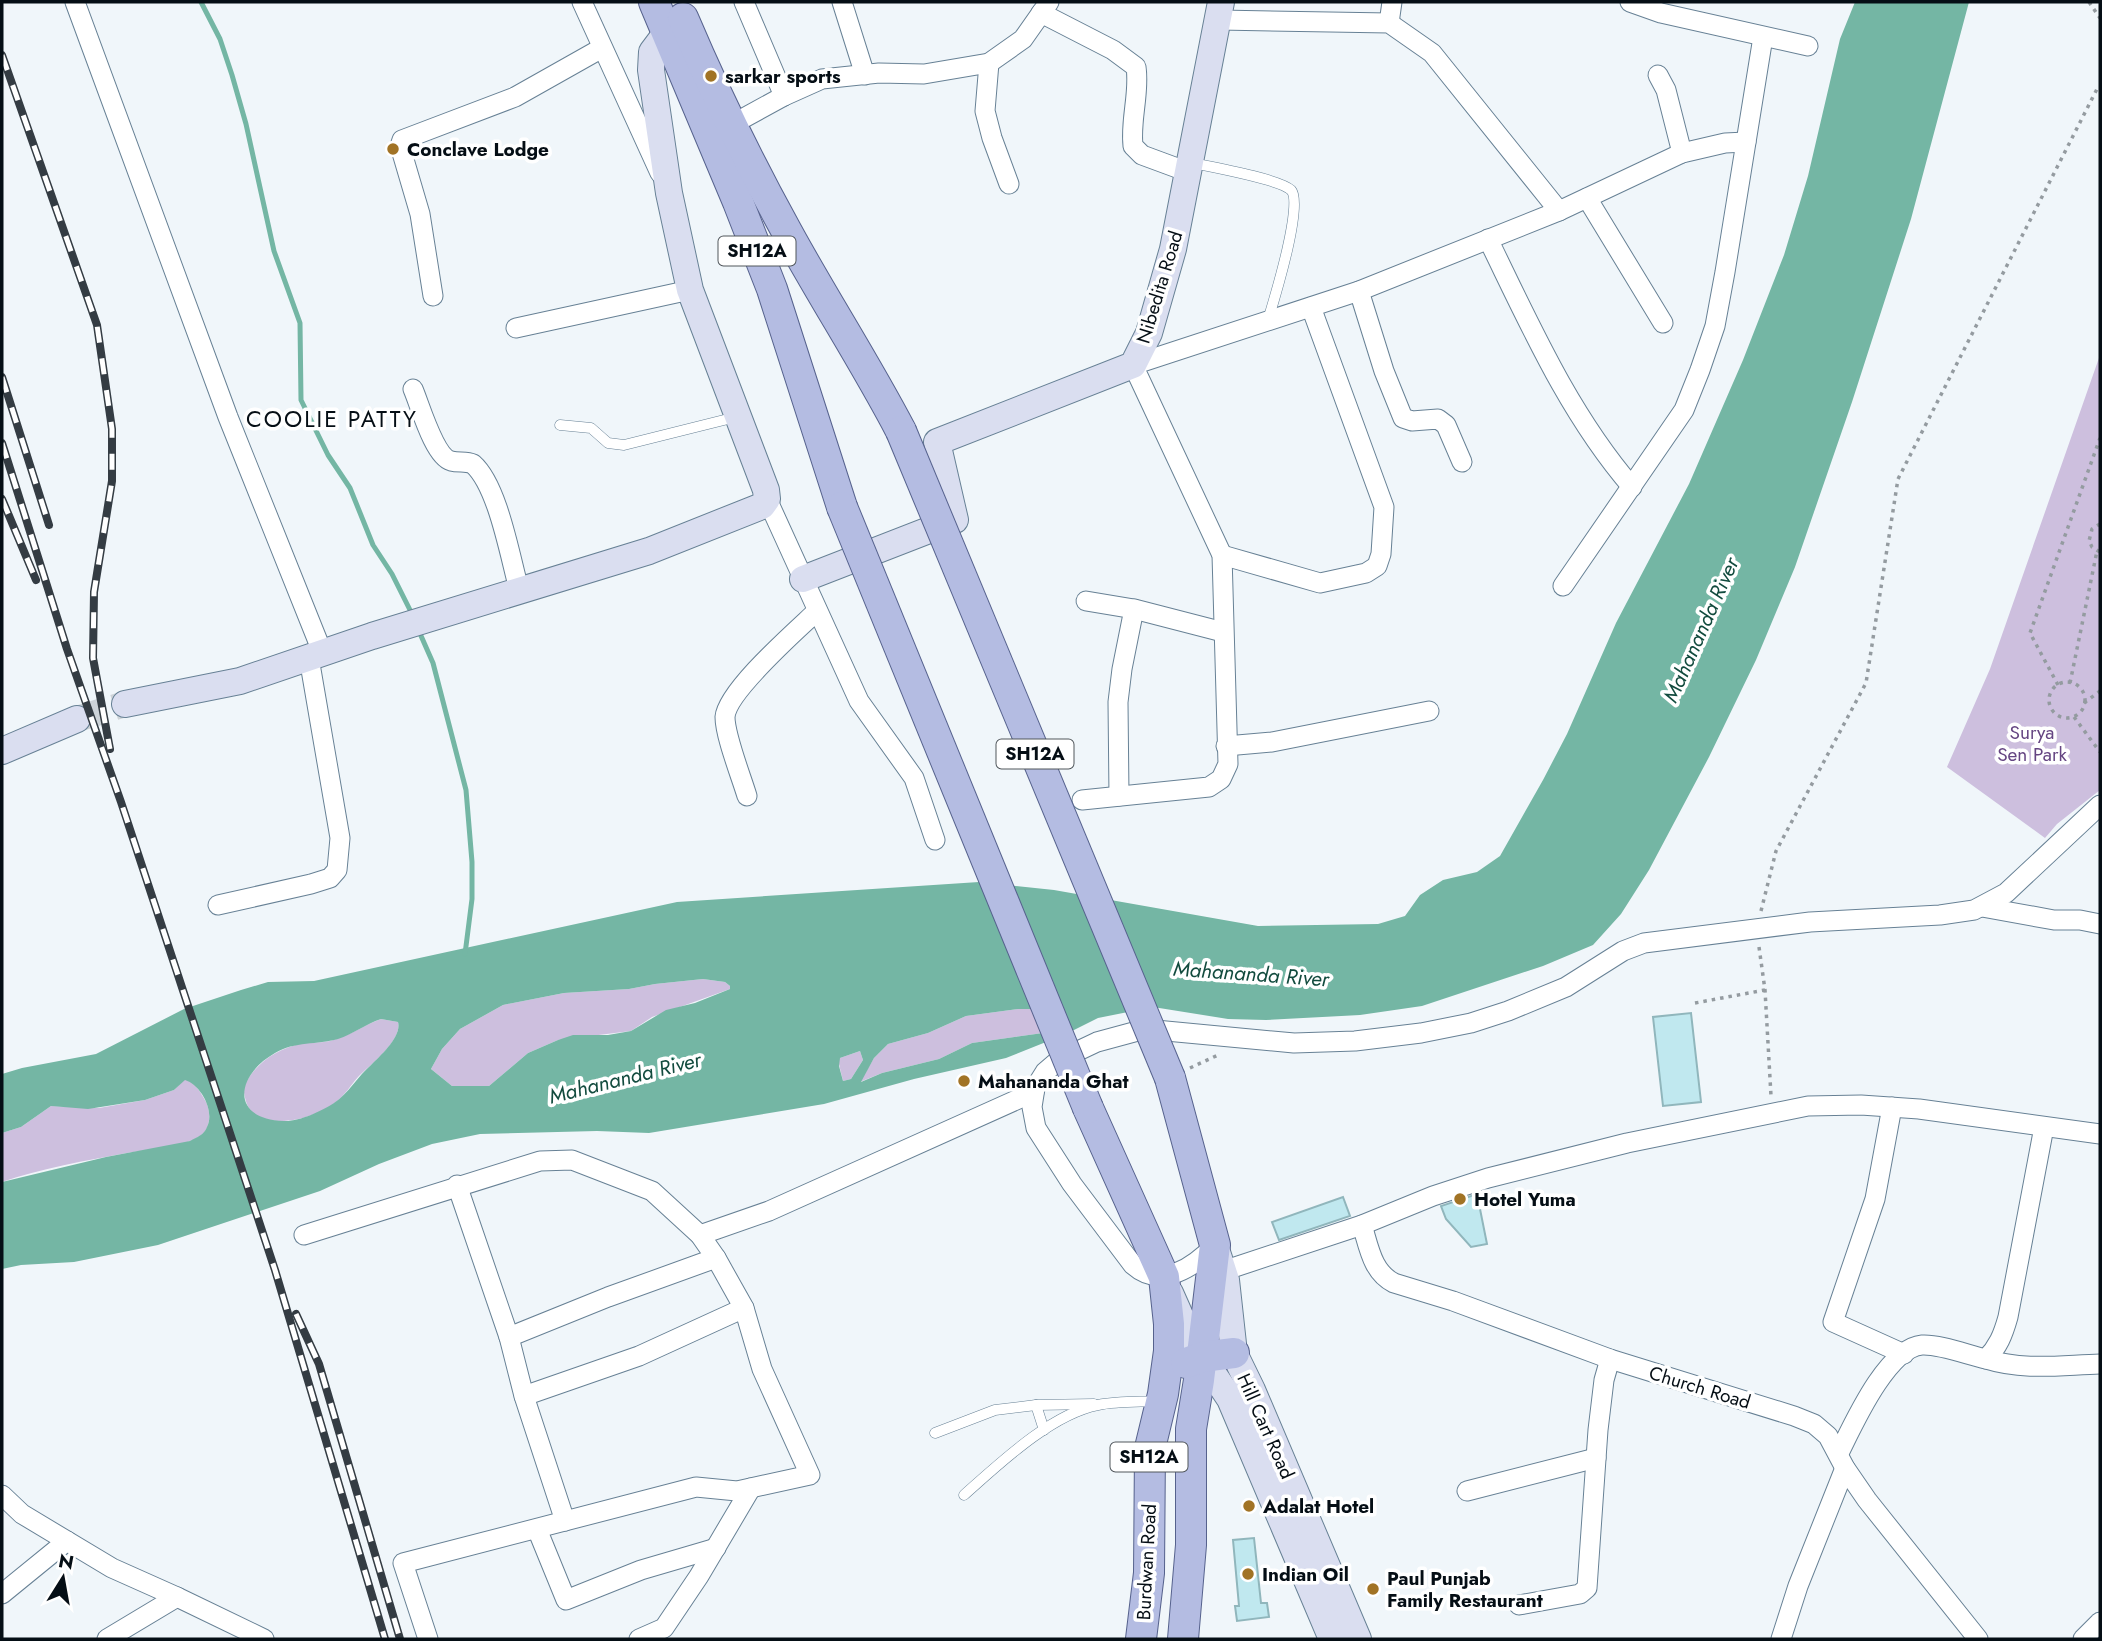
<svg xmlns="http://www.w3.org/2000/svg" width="2102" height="1641" font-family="Jost,sans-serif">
<rect width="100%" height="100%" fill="#f0f6fa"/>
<g fill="#cdbfde">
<polygon points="2100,355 2100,790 2057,824 2045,838 1947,767 1990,669"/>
<polygon points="703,979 725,982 730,986 730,989 652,1017 631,1031 558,1040 528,1053 489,1086 452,1086 431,1069 442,1049 460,1029 503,1005 564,993 629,989 655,984"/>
<polygon points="1018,1009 1035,1009 1043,1033 972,1043 939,1059 882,1073 860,1082 874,1058 888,1044 928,1033 966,1016"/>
<path d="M381,1019L398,1022C403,1040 370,1065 358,1077C351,1085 345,1095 336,1102C317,1117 275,1130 253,1113C246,1107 245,1097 243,1088C255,1063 276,1049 303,1043C312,1042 322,1043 330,1041C349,1036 364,1025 381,1019Z"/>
<polygon points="860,1051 863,1060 851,1079 843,1081 838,1060 840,1058"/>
<path d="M185,1079C196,1083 201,1093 206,1102C211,1113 211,1129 200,1136C180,1149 149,1149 127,1153C88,1160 39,1169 2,1182V1133L21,1127L51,1106L99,1108L145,1100L174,1090Z"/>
</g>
<path fill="#74b6a4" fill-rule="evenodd" d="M1855,2H1969L1911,219L1852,402L1795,567L1756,660L1709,757L1649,870L1621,914L1593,945L1543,966L1422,1006L1360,1015L1266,1020L1228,1019L1153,1007L1098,1018L1066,1034L1006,1058L914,1079L824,1104L649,1133L597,1131L480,1134L432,1144L379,1164L320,1191L158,1245L74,1262L21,1265L2,1269V1182L106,1157L190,1141C197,1137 204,1135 207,1127C215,1111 201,1085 185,1080L174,1090L145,1100L88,1109L51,1106L21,1127L2,1133V1074L22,1068L96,1054L184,1009L241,990L268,982L314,981L677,902L979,882L1054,890L1258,926L1378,924L1405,916L1420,895L1443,880L1477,872L1500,856L1543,780L1567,734L1616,623L1689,484L1743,360L1784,255L1808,176L1840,39ZM703,979L725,982L730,986V989L695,1003L666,1010L631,1031L608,1035H573L558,1040L528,1053L489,1086H452L431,1069L442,1049L460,1029L503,1005L564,993L629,989L655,984ZM1018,1009H1035L1043,1033L972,1043L939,1059L882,1073L861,1082L874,1058L888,1044L928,1033L966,1016ZM381,1019L398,1022C402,1036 381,1055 371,1065C358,1076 348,1094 334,1103C322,1111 298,1122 284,1121C229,1119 236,1075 275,1053C295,1041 317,1045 338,1039C353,1034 366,1024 381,1019ZM860,1051L863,1060L851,1079L843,1081L839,1066L840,1058Z"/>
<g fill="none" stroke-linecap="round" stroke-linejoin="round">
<g stroke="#74b6a4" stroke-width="5">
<polyline points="201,2 220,39 232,75 246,124 274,251 300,323 301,400 328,455 350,488 373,545 392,574 413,616"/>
<polyline points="418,629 433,663 466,790 472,862 472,899 465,954"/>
</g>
</g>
<g fill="#c0e8ef" stroke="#90b6bc" stroke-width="2">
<polygon points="1691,1013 1701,1102 1663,1106 1653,1017"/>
<polygon points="1477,1194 1487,1244 1471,1247 1446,1219 1441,1206"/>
<polygon points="1343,1197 1350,1216 1279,1240 1272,1222"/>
<polygon points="1254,1538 1261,1603 1267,1603 1269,1617 1237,1621 1235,1606 1239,1606 1233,1540"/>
</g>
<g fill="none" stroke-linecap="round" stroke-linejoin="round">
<polyline stroke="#cdd3d8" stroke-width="26" stroke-dasharray="26 13" stroke-linecap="butt" points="77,719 125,704"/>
<g stroke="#678195" stroke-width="11">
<g id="lane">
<path d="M1193,163C1212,167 1279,179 1291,190C1304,203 1274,300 1268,320"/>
<polyline points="560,425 591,428 608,443 624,445 736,417"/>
<polyline points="1036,1405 1044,1430"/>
<polyline points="935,1433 995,1410 1036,1405 1094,1404"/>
<path d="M964,1495C999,1464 1051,1414 1098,1405C1117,1401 1139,1402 1158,1401"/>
</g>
</g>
<g stroke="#678195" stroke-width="21">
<g id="street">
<polyline points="75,2 228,417 323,654"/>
<polyline points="582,2 660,173"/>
<polyline points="744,2 784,96"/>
<polyline points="842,2 865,75"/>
<polyline points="1630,2 1661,13 1808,46"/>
<path d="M1041,13L1113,50L1136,67C1140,93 1130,119 1133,146L1142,155L1188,172"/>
<polyline points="1219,20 1389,23 1432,53 1559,211"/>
<polyline points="1389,23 1392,2"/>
<polyline points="989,63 985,111 992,138 1009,184"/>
<polyline points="1658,75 1666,90 1682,153"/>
<polyline points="731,125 784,96 822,79 879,73 924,74 989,63 1023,39 1049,2"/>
<polyline points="1587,198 1663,323"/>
<path d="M1488,239C1530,325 1569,414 1632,487"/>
<polyline points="1359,291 1384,371 1403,418 1412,421 1438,419 1446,425 1462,462"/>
<polyline points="433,296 420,214 400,146 402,140 515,97 602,48"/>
<polyline points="516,328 690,290"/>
<path d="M413,389C420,405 434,456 451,461C459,463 466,461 473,464C498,486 510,557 519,589"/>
<polyline points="767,499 859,701 914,778 935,840"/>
<polyline points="1222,555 1320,583 1366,573 1377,566 1381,554 1384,507 1311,307"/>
<polyline points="1563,586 1684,410 1700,370 1715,326 1725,272 1763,37"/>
<polyline points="1086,601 1134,609 1223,632"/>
<polyline points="1226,746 1272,742 1429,711"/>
<path d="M747,796C741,776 725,736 725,717C727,691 796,631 817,611"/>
<polyline points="1119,796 1118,702 1122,669 1134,609"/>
<polyline points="1082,800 1209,787 1221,779 1228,764 1222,555 1133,365 1359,291 1559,211 1682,153 1725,143 1746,142"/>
<polyline points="218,905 311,884 330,878 337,870 340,838 309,658"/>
<polyline points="1982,907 2054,920 2080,920 2100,924"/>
<polyline points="1892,1107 1875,1199 1833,1322 1904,1354"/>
<polyline points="457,1185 509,1337 524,1396 565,1521"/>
<path d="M1362,1225C1369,1247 1372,1272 1394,1283L1453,1301L1610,1359L1794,1416L1814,1424L1828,1436L1845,1468L1867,1500L1978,1639"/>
<polyline points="304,1235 540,1161 572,1160 652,1191 700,1235 716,1258 744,1308 762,1369 810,1475 737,1491 696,1487 403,1563 428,1639"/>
<polyline points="700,1235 769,1211 1034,1092"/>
<path d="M1215,1245C1194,1267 1161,1290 1133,1265L1072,1184L1036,1128L1032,1107L1035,1088L1045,1072L1059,1060L1097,1042L1145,1029L1294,1043L1355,1041L1421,1033L1471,1023L1508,1011L1566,987L1623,951L1644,943L1810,922L1940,915L1974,910L2006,893L2100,805"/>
<polyline points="1223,1271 1362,1225 1433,1196 1488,1178 1627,1143 1808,1106 1861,1105 1919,1109 2100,1134"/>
<polyline points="509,1337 608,1297 716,1258"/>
<path d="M1986,1359C2024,1371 2061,1365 2100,1364"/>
<polyline points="524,1396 639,1356 744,1308"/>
<path d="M1839,1453C1853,1425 1887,1348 1922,1345C1940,1344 1968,1355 1986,1359C1998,1347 2003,1335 2008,1317L2044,1127"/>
<polyline points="1467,1491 1596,1458"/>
<polyline points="2,1495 22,1514 112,1568 177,1597 264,1639"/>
<polyline points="537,1529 566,1600 641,1570 716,1548"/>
<polyline points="2,1594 67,1541"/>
<polyline points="1519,1605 1580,1594 1587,1588 1598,1430 1604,1380 1610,1359"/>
<polyline points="107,1639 177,1597"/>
<polyline points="639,1639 664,1628 699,1576 751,1488"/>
<polyline points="1781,1639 1798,1586 1845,1468"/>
<polyline points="2083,1639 2100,1622"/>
</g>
</g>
<g stroke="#678195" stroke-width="28">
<g id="secondary">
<polyline points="803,579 955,520 937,442 1133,365 1149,333 1173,249 1221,2"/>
<polyline points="125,704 240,681 372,636 649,551 762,506 767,499 766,490 690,290 669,193 651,70 652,52 667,32"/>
<polyline points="2,751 77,719"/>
<polyline points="1215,1246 1226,1280 1234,1353 1252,1390 1358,1639"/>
<polyline points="1170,1293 1186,1329 1202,1357 1230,1399 1332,1639"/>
</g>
</g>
<g stroke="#56628d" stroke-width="32">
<g id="primary">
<polyline points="654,2 738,202 772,289 842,507"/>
<path d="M683,18C714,91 748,161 786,230C823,298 865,362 901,431"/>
<polyline points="1170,1078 1215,1245 1199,1380 1191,1429 1191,1545 1183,1639"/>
<polyline points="1088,1108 1164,1277 1169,1324 1169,1351 1163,1394 1150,1448 1149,1573 1141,1639"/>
<polyline points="1186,1363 1202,1357 1234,1353"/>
</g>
</g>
<g stroke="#949ba0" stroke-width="3.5" stroke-dasharray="3.5 5" stroke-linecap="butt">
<polyline points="2089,2 2100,18"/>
<polyline points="2100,524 2092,529 2089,541 2092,547 2100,552"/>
<circle cx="2067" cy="700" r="18"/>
<polyline points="2070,683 2097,551"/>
<polyline points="2058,685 2030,633 2100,438"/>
<polyline points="2084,703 2100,691"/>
<polyline points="2074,717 2100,752"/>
<polyline points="1761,911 1776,851 1866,683 1898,479 2097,89 2100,88"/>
<polyline points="1759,947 1765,990 1771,1096"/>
<polyline points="1695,1003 1765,990"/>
<polyline points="1190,1068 1218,1055"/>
</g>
<use href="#lane" stroke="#fff" stroke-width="10"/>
<use href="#street" stroke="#fff" stroke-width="19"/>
<use href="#secondary" stroke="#dadef0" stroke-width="26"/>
<use href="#primary" stroke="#b4bce2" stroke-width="30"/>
<g stroke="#343c43" stroke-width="8">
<g id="rail">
<polyline points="2,55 97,325 112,429 112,481 94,592 93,658 110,749"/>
<polyline points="2,377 49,525"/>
<polyline points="2,443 67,649 121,802 275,1270 385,1639"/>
<polyline points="2,499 36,580"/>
<polyline points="296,1314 319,1364 400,1639"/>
</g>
</g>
<use href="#rail" stroke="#fff" stroke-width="5" stroke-dasharray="16" stroke-linecap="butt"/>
<g stroke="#56628d" stroke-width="32" stroke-linecap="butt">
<g id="primary-bridge">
<polyline points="901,431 1170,1078"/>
<polyline points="842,507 1088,1108"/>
</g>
</g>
<use href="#primary-bridge" stroke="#b4bce2" stroke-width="30"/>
</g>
<g fill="#a17325" stroke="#fff" stroke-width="2.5">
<circle cx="711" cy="76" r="7"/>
<circle cx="393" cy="149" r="7"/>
<circle cx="964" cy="1081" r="7"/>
<circle cx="1460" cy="1199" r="7"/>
<circle cx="1249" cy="1506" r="7"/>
<circle cx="1248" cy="1574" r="7"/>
<circle cx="1373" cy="1589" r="7"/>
</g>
<g text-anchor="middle" stroke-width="7" stroke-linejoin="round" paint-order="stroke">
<g fill="#fff" stroke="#50565b" stroke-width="2">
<rect x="718.5" y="236.5" width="77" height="29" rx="5"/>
<rect x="996.5" y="739.5" width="77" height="29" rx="5"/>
<rect x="1110.5" y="1442.5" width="77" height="29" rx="5"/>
</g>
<g font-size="18" font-weight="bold" fill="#050e15">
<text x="757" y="257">SH12A</text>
<text x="1035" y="760">SH12A</text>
<text x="1149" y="1463">SH12A</text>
</g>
<g font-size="19" font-weight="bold" fill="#050e15" stroke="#fff" text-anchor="start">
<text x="725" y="83">sarkar sports</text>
<text x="407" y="156">Conclave Lodge</text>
<text x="978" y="1088">Mahananda Ghat</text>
<text x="1474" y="1206">Hotel Yuma</text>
<text x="1263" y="1513">Adalat Hotel</text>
<text x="1262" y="1581">Indian Oil</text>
<text x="1387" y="1585">Paul Punjab<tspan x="1387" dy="22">Family Restaurant</tspan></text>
</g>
<g font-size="19" fill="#050e15" stroke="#fff">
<text transform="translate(1159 287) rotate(-73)" y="7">Nibedita Road</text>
<text transform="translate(1700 1387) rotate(17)" y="7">Church Road</text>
<text transform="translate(1266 1426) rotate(66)" y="7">Hill Cart Road</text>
<text transform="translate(1146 1562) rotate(-87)" y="7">Burdwan Road</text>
</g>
<g font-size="19" fill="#654582" stroke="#fff">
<text x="2032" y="739">Surya<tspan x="2032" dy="22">Sen Park</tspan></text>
</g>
<g font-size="21" font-style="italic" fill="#124b3e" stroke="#fff">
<text transform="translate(1701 630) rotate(-66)" y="7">Mahananda River</text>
<text transform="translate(1251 974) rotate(4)" y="7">Mahananda River</text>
<text transform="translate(625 1078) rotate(-14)" y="7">Mahananda River</text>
</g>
<g font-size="23" letter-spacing="2" fill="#050e15" stroke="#fff">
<text x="332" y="427">COOLIE PATTY</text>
</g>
</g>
<rect width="2102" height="1641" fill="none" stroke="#050e15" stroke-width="7"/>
<g transform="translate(63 1578) rotate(11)" stroke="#ffffff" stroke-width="5" paint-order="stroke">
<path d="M0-5L12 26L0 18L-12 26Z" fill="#050e15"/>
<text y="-10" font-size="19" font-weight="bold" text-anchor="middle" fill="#050e15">N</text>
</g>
</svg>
